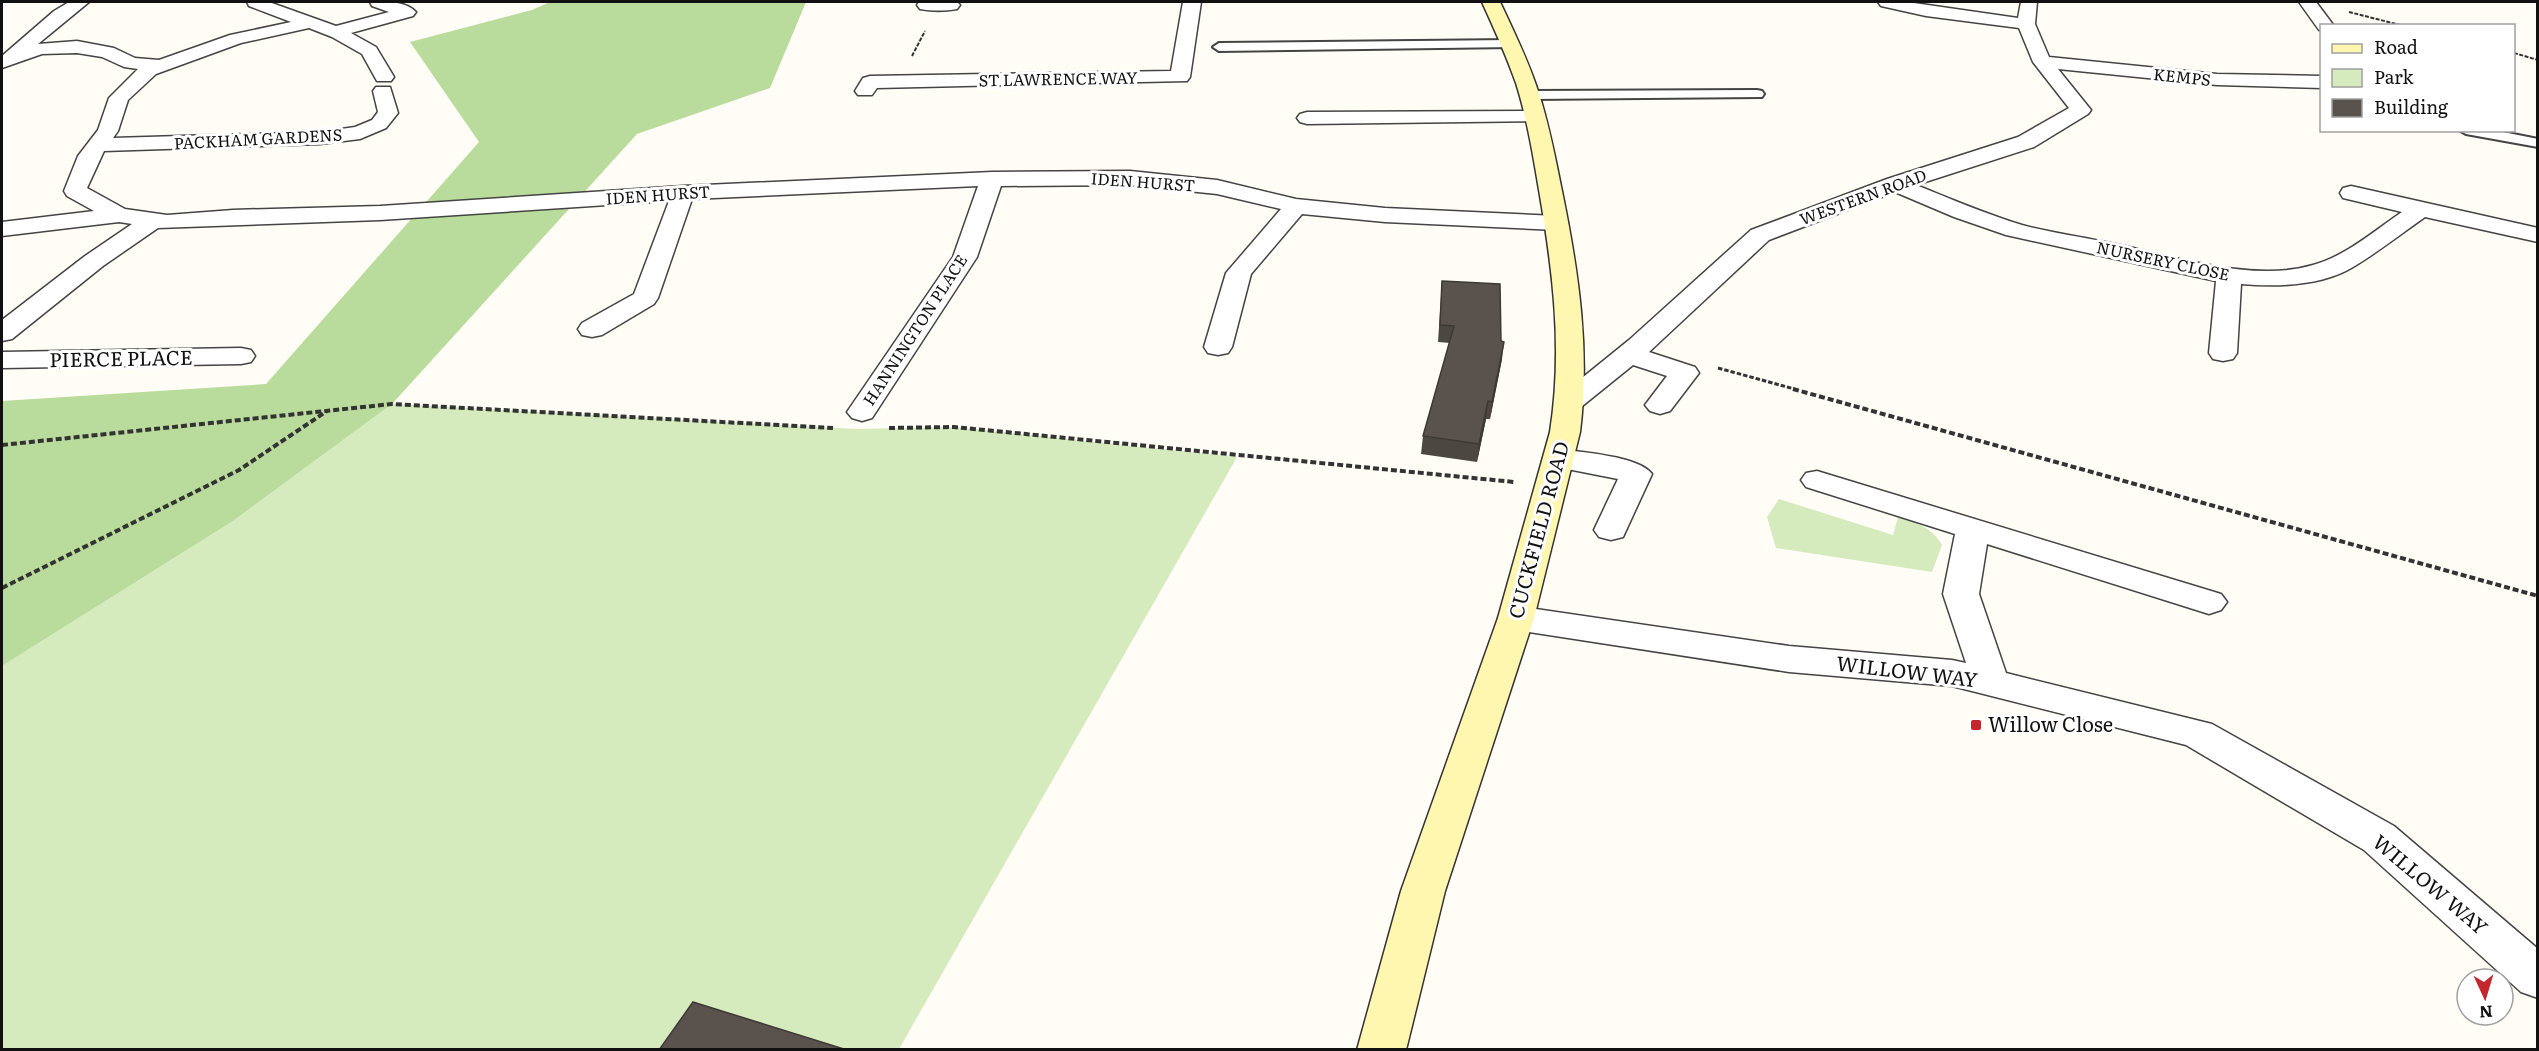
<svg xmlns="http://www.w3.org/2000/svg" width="2539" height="1051" font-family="Literata,serif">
<rect width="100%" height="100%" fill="#fffdf5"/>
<g fill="#d5ebbd">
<polygon points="392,404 857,429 954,427 1237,457 899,1049 2,1050 2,666 233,521"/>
<path d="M1779,499L1893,535L1898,517C1916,523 1932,527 1942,545L1932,572L1776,548L1767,517Z"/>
</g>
<polygon fill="#b9dc9c" points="550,2 806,2 770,88 637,134 392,404 233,521 2,666 2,401 266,384 479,142 410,42 532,10"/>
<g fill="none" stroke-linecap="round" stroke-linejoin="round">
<g stroke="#444" stroke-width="4">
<g id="lane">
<polygon points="1511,40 1515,41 1517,44 1515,47 1219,51 1213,47 1219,43"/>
<polygon points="1757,90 1762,91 1764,94 1762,97 1530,99 1523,95 1530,91"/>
<polygon points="2459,130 2493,130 2538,139 2538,147 2466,134"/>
</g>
</g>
<g stroke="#444" stroke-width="3">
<g id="street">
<path d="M69,2H89L38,44L77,41L114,48L135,58L159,60L230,35L291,22L249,6L247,2H269L336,26L389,12L372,6L370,2C385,2 405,0 416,12L413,16L351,33L376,47L394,77L391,81H377L362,54L332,37L309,28L241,43L156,74L128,100L118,131L113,138L320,132L355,127L372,120L378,112L373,91L376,87H390L398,113L386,128L360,139L320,144L104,151L87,188L125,209L167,215L233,210L380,206L683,186L992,172L1130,171L1217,180L1296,199L1385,208L1556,216L1564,218L1568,223L1564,228L1556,230L1385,222L1302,214L1251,274L1232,347L1228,353L1218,355L1208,353L1204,347L1226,273L1281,209L1217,194L1130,185L1001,186L977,257L872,418L862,421L852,418L847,412L953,257L978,186L692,199L658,298L654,304L602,335L592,337L582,335L578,329L582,323L634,294L669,201L380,220L158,228L103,266L12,339L2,341V320L85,256L132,224L119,222L2,236V222L94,211L67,196L64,191L78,156L98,130L109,98L138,69L124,67L102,57L77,53L42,54L2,68V56L54,11Z"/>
<path d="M919,2H957L960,5L957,9C946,11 931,11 920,9L917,5Z"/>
<polygon points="1183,2 1201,2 1190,77 1187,81 877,88 872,95 858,95 855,91 863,78 870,76 1171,71"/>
<path d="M1878,2H1907L2018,18L2021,2H2037L2035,24L2049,57L2217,74L2322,76V88L2217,85L2058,69L2091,110L2088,114L2034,147L1916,185C1951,199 1986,214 2022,225C2056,234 2091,238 2125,246C2181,259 2256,282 2313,265C2346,256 2374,231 2402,212L2343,198L2340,193L2343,188L2351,186L2538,228V242L2425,217C2401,234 2378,252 2353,267C2322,286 2277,287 2241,284L2237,353L2233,359L2223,361L2213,359L2209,353L2216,281L2006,235L1954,217L1895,192L1769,240L1649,352L1695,367L1699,373L1670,411L1660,414L1650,411L1645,405L1667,376L1633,365L1581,407L1571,410L1561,407L1556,401L1561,395L1629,340L1751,230L1887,179L2018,137L2069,108L2033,62L2019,28L1926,16L1881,6Z"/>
<polygon points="2299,2 2316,2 2334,26 2322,26 2322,30 2319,30"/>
<polygon points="1534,111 1541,113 1544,117 1541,121 1307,124 1300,122 1297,118 1300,114 1307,112"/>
<polygon points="241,348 251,350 255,356 251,362 241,364 2,368 2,352"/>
<path d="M1558,449C1580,452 1639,456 1652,474L1623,537L1611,540L1599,537L1594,530L1618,479L1547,465L1543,458L1547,451Z"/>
<polygon points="1817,471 2221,594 2227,602 2221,610 2209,614 1987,544 1979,594 2006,673 2212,724 2394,826 2538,949 2538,998 2521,992 2364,850 2186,745 1952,686 1789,672 1516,630 1503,626 1498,618 1503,610 1516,606 1789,646 1952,660 1966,663 1943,594 1955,534 1806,487 1801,480 1806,473"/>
</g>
</g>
<g stroke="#333" stroke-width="3">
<path id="secondary" d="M1482,2H1500C1514,32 1529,62 1539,94C1550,128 1556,162 1563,196C1579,275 1590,352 1580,432L1534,618L1445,891L1406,1050H1357L1401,891L1498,618L1550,432C1563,350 1553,271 1539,190C1533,154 1527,118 1516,83C1506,55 1494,28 1482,2Z"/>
</g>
<g stroke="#333" stroke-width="2" stroke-dasharray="4 1.5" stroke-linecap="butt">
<polyline points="2349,12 2404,26"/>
<polyline points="2514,53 2538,60"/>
<polyline points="912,56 925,31"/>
</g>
<polyline stroke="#333" stroke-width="3" stroke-dasharray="4.5 2" stroke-linecap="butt" points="1718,368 1798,390"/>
<g stroke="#333" stroke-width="4" stroke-dasharray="6 3" stroke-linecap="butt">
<polyline points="1793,389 2538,596"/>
<polyline points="889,428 954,427 1514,482"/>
<polyline points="2,445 392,404 833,428"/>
<polyline points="2,588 239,470 327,411"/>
</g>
<use href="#lane" fill="#fff" fill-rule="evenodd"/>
<use href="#street" fill="#fff" fill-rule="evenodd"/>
<use href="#secondary" fill="#fff6b0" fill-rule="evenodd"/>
</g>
<polygon fill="#4d4742" points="1442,281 1501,341 1502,359 1490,419 1486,419 1477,462 1421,454 1423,436 1450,343 1438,342"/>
<g fill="#3f3936">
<polygon points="1504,342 1502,359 1490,419 1492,402"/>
<polygon points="1488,401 1486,419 1477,462 1479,444"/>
</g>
<g fill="#5a524d" stroke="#3f3936" stroke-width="1.5">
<polygon points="1442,281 1500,284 1501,341 1504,342 1492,402 1488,401 1479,444 1423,436 1454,326 1440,325"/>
<polygon points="693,1002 847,1050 659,1050"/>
</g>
<rect fill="#c4262e" stroke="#fff" stroke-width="2" x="1970" y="719" width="12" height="12" rx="3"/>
<g text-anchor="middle" stroke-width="6" stroke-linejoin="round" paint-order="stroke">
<g font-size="16" fill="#111" stroke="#fff">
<text transform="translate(2182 77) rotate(6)" y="6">KEMPS</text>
<text transform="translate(1058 79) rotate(-1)" y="6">ST LAWRENCE WAY</text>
<text transform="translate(258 139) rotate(-3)" y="6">PACKHAM GARDENS</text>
<text transform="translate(1143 182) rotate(4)" y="6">IDEN HURST</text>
<text transform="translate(658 195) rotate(-4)" y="6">IDEN HURST</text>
<text transform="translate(1863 197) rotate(-20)" y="6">WESTERN ROAD</text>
<text transform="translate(2163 261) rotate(12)" y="6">NURSERY CLOSE</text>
<text transform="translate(915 330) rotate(-57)" y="6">HANNINGTON PLACE</text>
</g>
<g font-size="20" fill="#111" stroke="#fff">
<text transform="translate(121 359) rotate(-1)" y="7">PIERCE PLACE</text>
<text transform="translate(1539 530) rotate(-75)" y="7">CUCKFIELD ROAD</text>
<text transform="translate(1907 672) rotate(7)" y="7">WILLOW WAY</text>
<text transform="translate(2430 885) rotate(40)" y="7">WILLOW WAY</text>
</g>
<g font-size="20" fill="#111" stroke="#fff" text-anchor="start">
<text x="1988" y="732">Willow Close</text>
</g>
</g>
<rect width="2539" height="1051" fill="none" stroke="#111111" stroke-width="6"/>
<rect x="2320" y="24" width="195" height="108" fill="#ffffff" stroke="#a0a0a0" stroke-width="1.5"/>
<rect x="2332" y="44" width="30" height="9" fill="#fff6b0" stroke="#a0a0a0" stroke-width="1.5"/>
<text x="2374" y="54" font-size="18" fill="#111111">Road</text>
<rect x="2332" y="69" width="30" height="18" fill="#d5ebbd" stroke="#a0a0a0" stroke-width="1.5"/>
<text x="2374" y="84" font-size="18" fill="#111111">Park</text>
<rect x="2332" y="99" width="30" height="18" fill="#5a524d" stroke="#a0a0a0" stroke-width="1.5"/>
<text x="2374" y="114" font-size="18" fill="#111111">Building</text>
<g transform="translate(2485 997) rotate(176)"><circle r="28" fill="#ffffff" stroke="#a0a0a0" stroke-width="1.5"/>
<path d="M0-4.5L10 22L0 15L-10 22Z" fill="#c4262e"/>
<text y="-9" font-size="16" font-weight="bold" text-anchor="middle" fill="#111111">N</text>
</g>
</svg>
